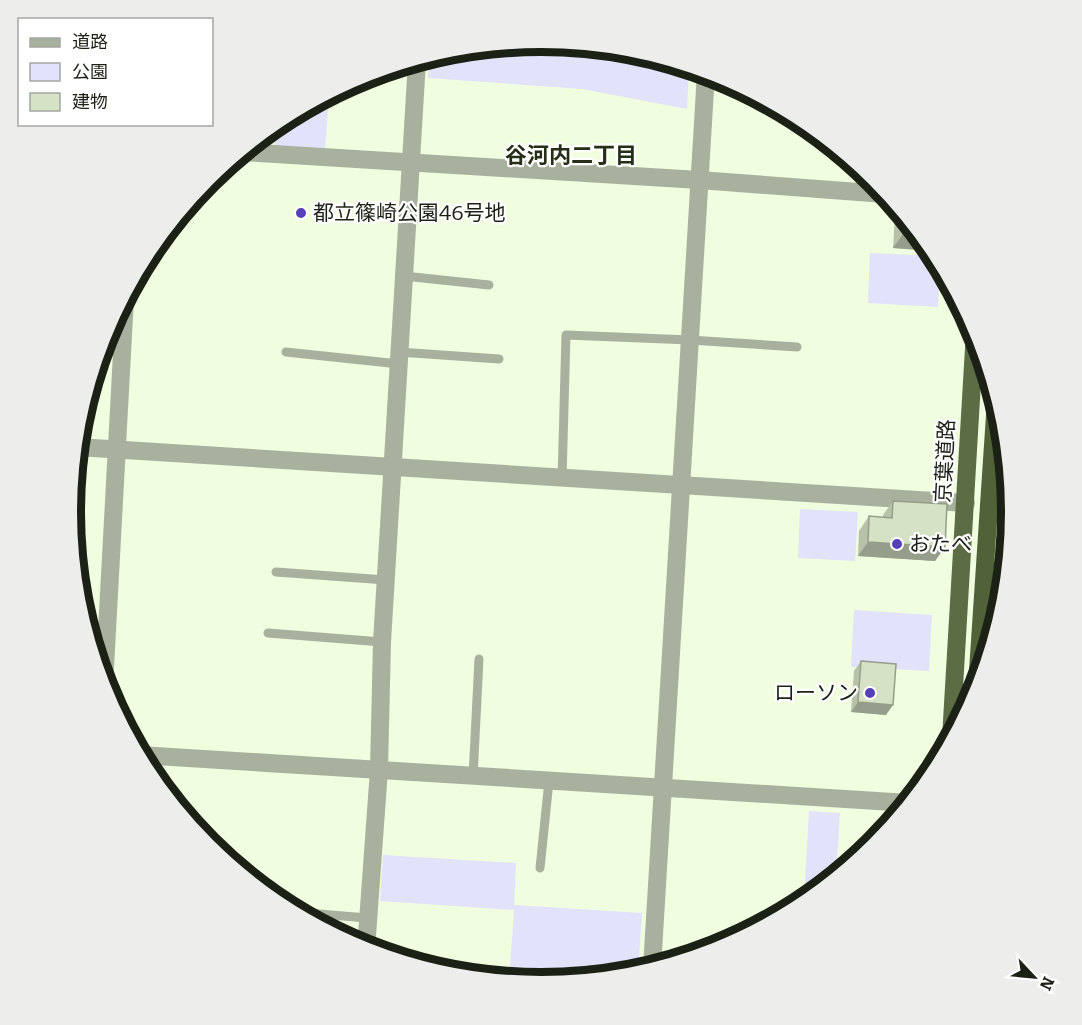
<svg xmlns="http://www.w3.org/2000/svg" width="1082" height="1025" font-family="Bitter,'Noto Sans JP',serif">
<rect width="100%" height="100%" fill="#f0fddf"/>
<g fill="#e2e2fb">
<polygon points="541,42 633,51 689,68 687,109 582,89 428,78 430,57 450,51"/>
<polygon points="329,95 325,150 275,146 277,124"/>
<polygon points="870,253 935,256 947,279 939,279 938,307 868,303"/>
<polygon points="800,509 858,512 855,561 798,558"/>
<polygon points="854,610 932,615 929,671 851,667"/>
<polygon points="809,811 840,813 836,876 808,899 804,899"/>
<polygon points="383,855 516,863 514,905 642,913 638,972 541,983 509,980 514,910 380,901"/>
</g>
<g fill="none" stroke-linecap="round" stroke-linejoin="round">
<g stroke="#a8b19d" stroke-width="9">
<polyline points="404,276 489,285"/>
<polyline points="286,352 399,364"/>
<polyline points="399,352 499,359"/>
<polyline points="562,479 566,335 690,340 797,347"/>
<polyline points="276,572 386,580"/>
<polyline points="268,633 382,642"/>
<polyline points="473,777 479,659"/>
<polyline points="540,868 549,781"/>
<polyline points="295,912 367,918"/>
</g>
<g stroke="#a8b19d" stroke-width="18">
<polyline points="242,152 699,180 885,194"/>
<polyline points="77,447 966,503"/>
<polyline points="104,686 125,298"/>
<polyline points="140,755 909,803"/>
<polyline points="366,949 379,770 382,642 417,61"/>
<polyline points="652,968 706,73"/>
</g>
<polyline stroke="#5c6c45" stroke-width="18" points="951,738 975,331"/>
<polyline stroke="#516238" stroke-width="18" points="977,686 996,400"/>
</g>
<g fill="#b7c2a9">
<polygon points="899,210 932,251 893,248 895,215"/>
<polygon points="893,501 945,547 935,561 858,556 859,531 869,516 883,517 883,515"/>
<polygon points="861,661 886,715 851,712 854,671"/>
</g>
<g fill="#959e8a">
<polygon points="903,234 919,235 932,251 893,248"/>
<polygon points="868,542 945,547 935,561 858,556"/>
<polygon points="858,702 893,705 886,715 851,712"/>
</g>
<g fill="#d5e2c5" stroke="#959e8a" stroke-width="1.5">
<polygon points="904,217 919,235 903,234"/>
<polygon points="893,501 947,504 945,547 868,542 869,516 892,518"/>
<polygon points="861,661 896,664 893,705 858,702"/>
</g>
<g fill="#5540b8" stroke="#fff" stroke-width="2">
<circle cx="301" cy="213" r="6"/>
<circle cx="897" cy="544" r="6"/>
<circle cx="870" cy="693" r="6"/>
</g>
<g text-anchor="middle" stroke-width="4.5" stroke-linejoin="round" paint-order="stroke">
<g font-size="21" fill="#1c2116" stroke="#fff" text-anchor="start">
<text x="313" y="220">都立篠崎公園46号地</text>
<text x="909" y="551">おたべ</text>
<text x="858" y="700" text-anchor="end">ローソン</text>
</g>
<g font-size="21" fill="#1c2116" stroke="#fff">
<text transform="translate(945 461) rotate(-87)" y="7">京葉道路</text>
</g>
<g font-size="22" font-weight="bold" fill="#252e17" stroke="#fff">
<text x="571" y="163">谷河内二丁目</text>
</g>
</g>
<path d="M0 0H1082V1025H0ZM81 512a460 460 0 1 1 920 0a460 460 0 1 1-920 0Z" fill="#ededec" fill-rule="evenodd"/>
<path fill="none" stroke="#1c2116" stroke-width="8" d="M81 512a460 460 0 1 1 920 0a460 460 0 1 1-920 0Z"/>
<rect x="18" y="18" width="195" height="108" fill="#ffffff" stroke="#a4a6a2" stroke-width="1.5"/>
<rect x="30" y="38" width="30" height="9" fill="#a8b19d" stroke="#a4a6a2" stroke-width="1.5"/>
<text x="72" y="48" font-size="18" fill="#1c2116">道路</text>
<rect x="30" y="63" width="30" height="18" fill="#e2e2fb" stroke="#a4a6a2" stroke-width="1.5"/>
<text x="72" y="78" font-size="18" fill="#1c2116">公園</text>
<rect x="30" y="93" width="30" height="18" fill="#d5e2c5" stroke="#a4a6a2" stroke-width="1.5"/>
<text x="72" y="108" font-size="18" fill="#1c2116">建物</text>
<g transform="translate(1034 977) rotate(116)" stroke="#ffffff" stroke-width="4.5" paint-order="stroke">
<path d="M0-4.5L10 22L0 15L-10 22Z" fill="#1c2116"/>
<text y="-9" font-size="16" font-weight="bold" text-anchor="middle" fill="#1c2116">N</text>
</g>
</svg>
